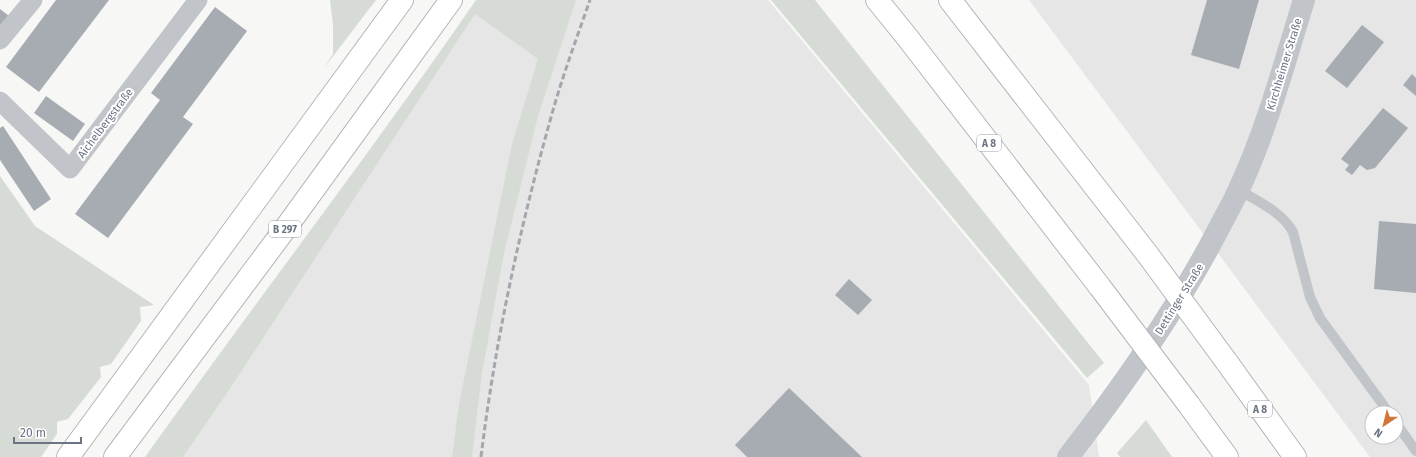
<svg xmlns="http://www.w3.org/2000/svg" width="1416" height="457" font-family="'Fira Sans',sans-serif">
<rect width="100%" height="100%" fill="#f7f7f5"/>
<g fill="#e5e6e5" fill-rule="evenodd">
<polygon points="481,0 768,0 1089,385 1099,457 179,457"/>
<path d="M1029,0H1416V457H1370ZM1372,413H1396V437H1372Z"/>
</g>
<g fill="#d6dcd5">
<polygon points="330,0 376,0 324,68 333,54 333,25"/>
<path d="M476,0H576L538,116L504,253L482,373L472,457H452L459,404L512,144L538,59L475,14L231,387L183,457H145C254,304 369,155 476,0Z"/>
<polygon points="771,0 815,0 1104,363 1087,378"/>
<polygon points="0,176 35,226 154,305 140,307 141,321 111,364 100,367 101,377 68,419 57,422 57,434 41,457 0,457"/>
<polygon points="1146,420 1172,457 1120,457 1117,453"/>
</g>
<g fill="#a7acb3">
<polygon points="56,0 109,0 39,92 6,67"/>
<polygon points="1207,0 1259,0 1239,69 1191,55"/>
<polygon points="215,7 247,31 183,117 193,124 108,238 75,214 160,100 151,93"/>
<polygon points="0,9 13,19 0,33"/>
<polygon points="1362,25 1384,42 1347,88 1325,71"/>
<polygon points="1412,74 1416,78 1416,96 1403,85"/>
<polygon points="46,96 85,124 73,141 34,113"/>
<polygon points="1383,108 1408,128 1375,168 1367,170 1360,165 1352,175 1345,170 1349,165 1341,159"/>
<polygon points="3,126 51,199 34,211 0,160 0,128"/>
<polygon points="1379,221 1416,224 1416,293 1374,289"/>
<polygon points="849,279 872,300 858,315 835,295"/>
<polygon points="789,388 862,457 747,457 735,445"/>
</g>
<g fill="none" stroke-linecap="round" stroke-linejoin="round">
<g stroke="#b3b6ba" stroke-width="24">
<g id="primary">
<polyline points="68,457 402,0"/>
<polyline points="115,457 282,233 451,0"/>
</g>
</g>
<g stroke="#b3b5b9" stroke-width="24">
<g id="motorway">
<polyline points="877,0 907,37 1100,287"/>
<polyline points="950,0 1148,255"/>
<polyline points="1226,361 1295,457"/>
<polyline points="1189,405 1227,457"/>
</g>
</g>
<g stroke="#c1c4c8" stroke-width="10">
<path d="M1239,190C1259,202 1282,212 1293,232L1310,297L1320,318L1389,413"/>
<polyline points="1396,423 1416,451"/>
</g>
<g stroke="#c1c4c8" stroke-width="19">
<polyline points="0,40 33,0"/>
<polyline points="0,101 70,169 198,0"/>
</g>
<path stroke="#c1c4c8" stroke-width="22" d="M1068,457C1124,385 1176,311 1218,230C1225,216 1233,203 1239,189C1267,129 1284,64 1304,0"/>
<use href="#primary" stroke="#fff" stroke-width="22"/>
<use href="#motorway" stroke="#fff" stroke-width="22"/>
<path stroke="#a3a7ad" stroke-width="3" stroke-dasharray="6 3" stroke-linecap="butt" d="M481,457C495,343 519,231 550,121C561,80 576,40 590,0"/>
<g stroke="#b3b5b9" stroke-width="24" stroke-linecap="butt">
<g id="motorway-bridge">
<polyline points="1148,255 1226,361"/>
<polyline points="1100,287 1189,405"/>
</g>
</g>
<use href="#motorway-bridge" stroke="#fff" stroke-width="22"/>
</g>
<g text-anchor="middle" stroke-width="4" stroke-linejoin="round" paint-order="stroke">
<g fill="#fff" stroke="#979ea8" stroke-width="1">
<rect x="977" y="135" width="24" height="16" rx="3"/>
<rect x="269" y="221" width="32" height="16" rx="3"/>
<rect x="1248" y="401" width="24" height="16" rx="3"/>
</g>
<g font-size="10" font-weight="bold" fill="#6a7483">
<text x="989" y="147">A 8</text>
<text x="285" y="233">B 297</text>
<text x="1260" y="413">A 8</text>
</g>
<g font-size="11" fill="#6a7483" stroke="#fff">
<text transform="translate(1284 64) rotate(-73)" y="4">Kirchheimer Straße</text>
<text transform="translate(105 123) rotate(-53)" y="4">Aichelbergstraße</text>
<text transform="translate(1179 299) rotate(-58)" y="4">Dettinger Straße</text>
</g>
</g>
<g transform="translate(1384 425) rotate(215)"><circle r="19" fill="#ffffff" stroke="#c3c7cd"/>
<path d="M0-3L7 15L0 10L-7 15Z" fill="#d2753a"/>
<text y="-6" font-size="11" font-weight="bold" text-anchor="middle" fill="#6a7483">N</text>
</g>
<path d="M14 437v6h67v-6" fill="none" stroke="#6a7483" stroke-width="2"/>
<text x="20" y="437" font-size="12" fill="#6a7483" stroke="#ffffff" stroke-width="3" paint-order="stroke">20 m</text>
</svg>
